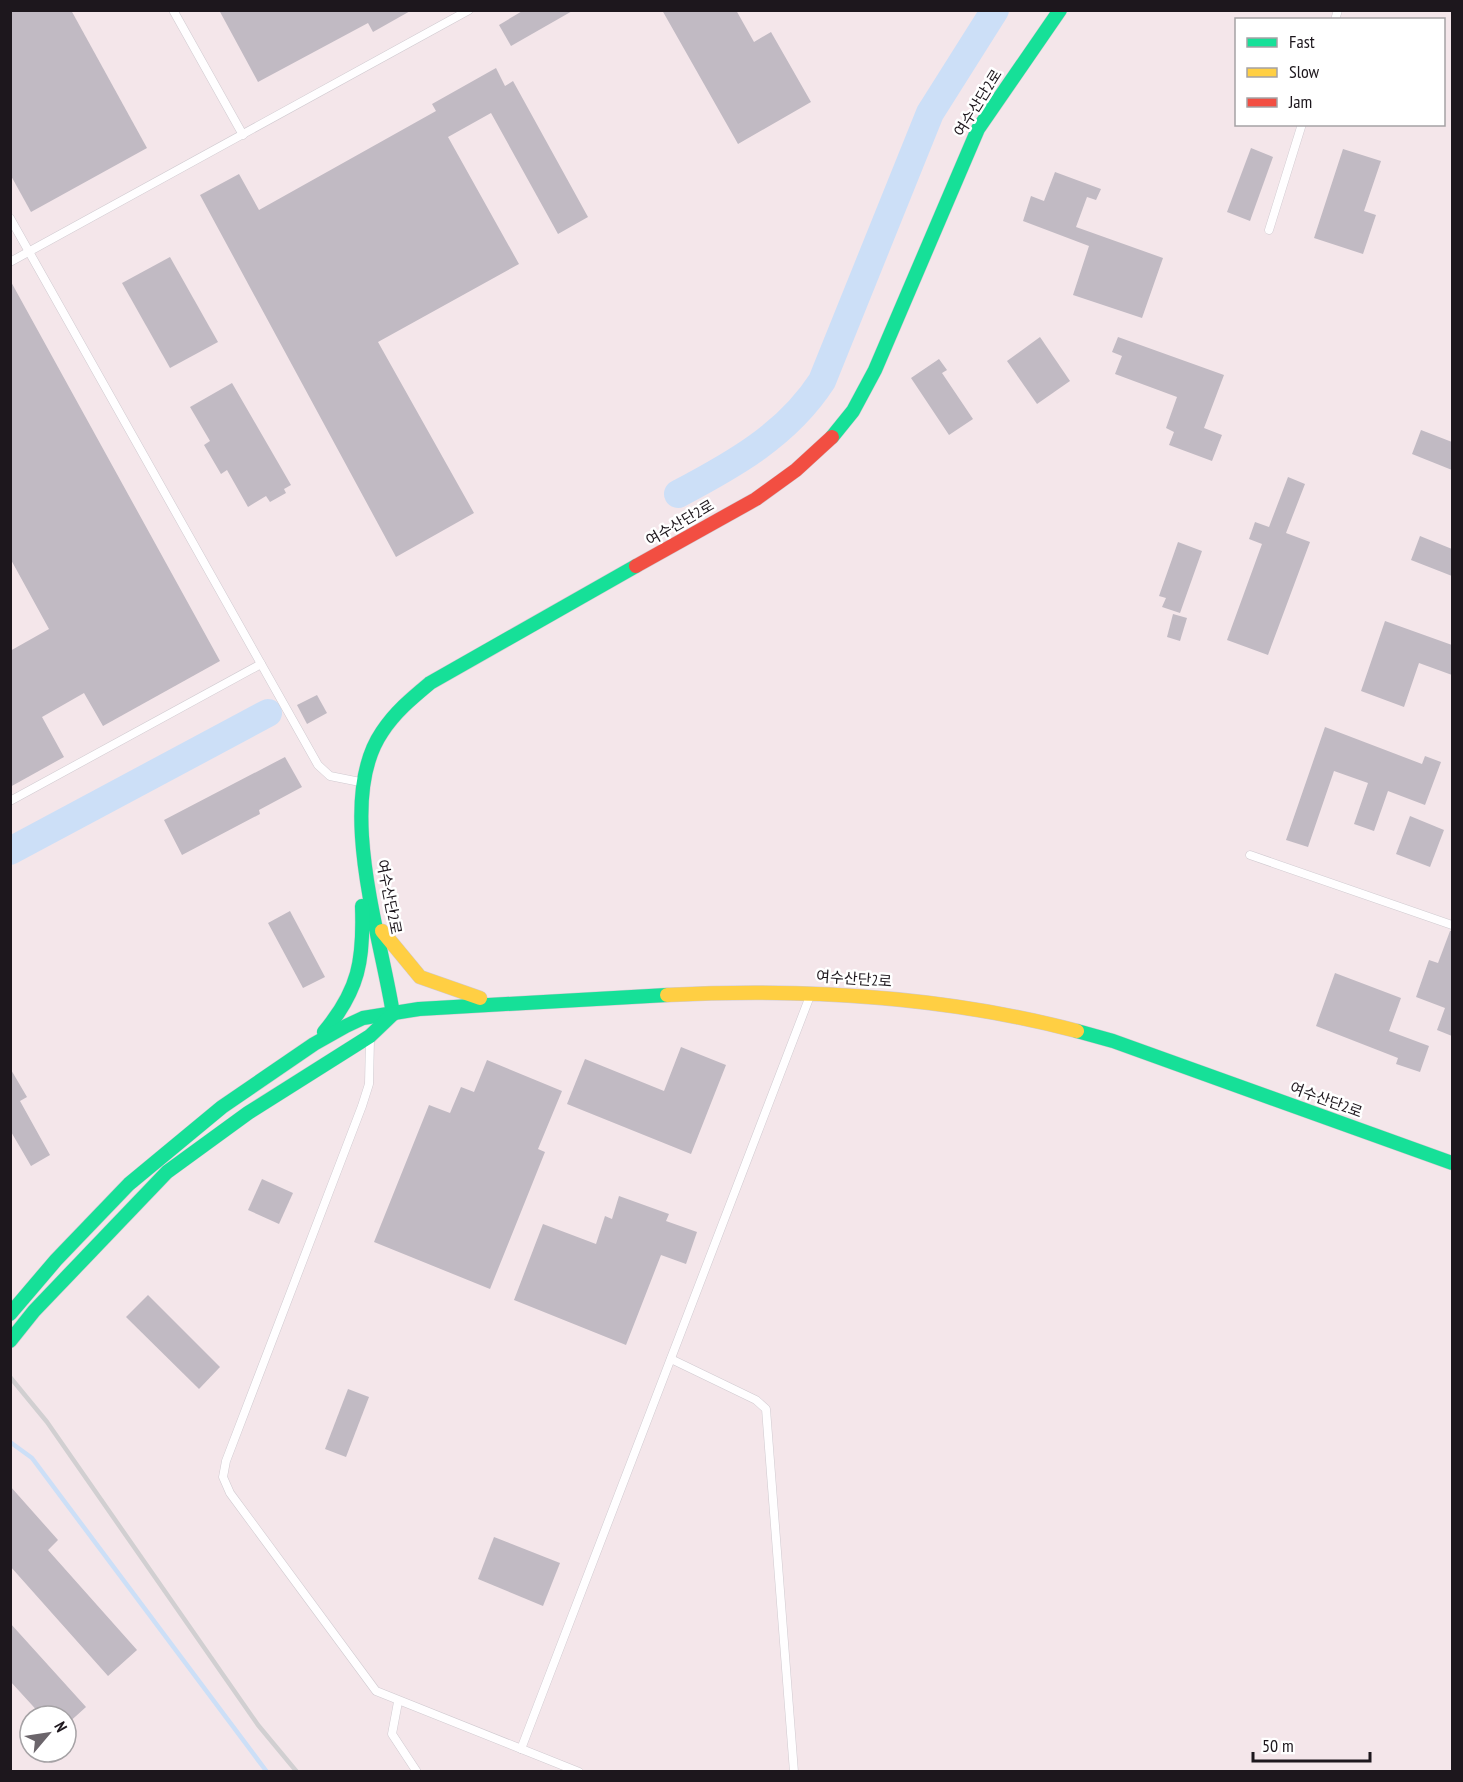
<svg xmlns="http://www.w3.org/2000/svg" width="1463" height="1782" font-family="'PT Sans Narrow','Noto Sans KR',sans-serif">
<rect width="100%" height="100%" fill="#fcf7fc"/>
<path fill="#f4e6ea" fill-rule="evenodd" d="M11,11H1452V1771H11ZM1236,20H1444V124H1236ZM30,1716H66V1752H30Z"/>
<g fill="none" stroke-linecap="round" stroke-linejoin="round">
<polyline stroke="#ccdff7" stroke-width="4.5" points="10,1442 32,1458 267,1772"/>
<g stroke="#ccdff7" stroke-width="28">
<path d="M678,494C733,465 787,435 822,381L930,113L995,10"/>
<polyline points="10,851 268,713"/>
</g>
</g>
<g fill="#c1bac3">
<polygon points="10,10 71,10 147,148 31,212 10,174"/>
<polygon points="219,10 412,10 373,32 368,23 258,82"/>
<polygon points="524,10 574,10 511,46 499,25"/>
<polygon points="662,10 736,10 754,42 771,32 811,102 738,144"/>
<polygon points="496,68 505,86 513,81 588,217 558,234 491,113 448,137 519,264 378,342 474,513 396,557 200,195 239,174 259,210 436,111 432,104"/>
<polygon points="1251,148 1273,157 1250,221 1227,212"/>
<polygon points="1343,149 1381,161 1364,211 1376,215 1363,254 1314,238"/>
<polygon points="1055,172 1101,189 1096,200 1087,197 1076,227 1163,258 1142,318 1073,295 1089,246 1023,221 1031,196 1044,201"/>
<polygon points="170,257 218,342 170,368 122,283"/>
<polygon points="10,280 220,661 103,726 84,693 42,717 64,757 10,787 10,651 49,629 10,558"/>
<polygon points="1040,337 1070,381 1037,404 1007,361"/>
<polygon points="1118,337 1224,375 1204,428 1222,435 1212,461 1169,445 1174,432 1166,428 1177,397 1115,374 1122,356 1112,352"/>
<polygon points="939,359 947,370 942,373 973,419 949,435 911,378"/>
<polygon points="232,383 291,485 284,489 286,493 270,502 266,496 248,507 227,470 221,474 204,445 210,441 190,407"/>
<polygon points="1421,430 1452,442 1452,470 1412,454"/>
<polygon points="1288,477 1305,484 1286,533 1310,542 1268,655 1227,640 1262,544 1249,539 1255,522 1269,527"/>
<polygon points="1420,536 1452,549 1452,576 1411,560"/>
<polygon points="1178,542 1202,551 1180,613 1162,607 1166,598 1159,596"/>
<polygon points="1173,614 1187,618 1180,641 1167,637"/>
<polygon points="1385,621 1452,645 1452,675 1419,663 1404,707 1361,691"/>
<polygon points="317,695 327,713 307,724 297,705"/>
<polygon points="1325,727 1422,764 1425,756 1441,762 1425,805 1388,791 1374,831 1354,824 1368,783 1334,771 1308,847 1286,840"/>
<polygon points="285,757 302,787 259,810 260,814 182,855 164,820"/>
<polygon points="1410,816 1444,830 1430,867 1396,854"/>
<polygon points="290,911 325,977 303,988 268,923"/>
<polygon points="1450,931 1452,931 1452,1036 1437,1030 1445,1008 1416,997 1429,960 1438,963"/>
<polygon points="1335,973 1401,998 1389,1031 1429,1046 1420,1072 1396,1064 1398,1058 1316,1026"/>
<polygon points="681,1047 726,1065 691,1154 567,1104 585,1059 664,1091"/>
<polygon points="487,1060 562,1091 538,1149 545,1152 490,1289 374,1242 429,1105 450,1113 461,1087 474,1092"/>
<polygon points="10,1068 27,1097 20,1101 50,1155 31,1166 10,1130"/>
<polygon points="262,1179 293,1193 279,1224 248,1210"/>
<polygon points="619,1196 669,1214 666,1221 697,1232 686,1264 661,1255 626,1345 514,1300 543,1224 596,1244 605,1216 612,1219"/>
<polygon points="148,1295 220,1367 199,1389 126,1317"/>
<polygon points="348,1389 369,1397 346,1457 325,1449"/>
<polygon points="10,1486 58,1540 48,1550 137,1650 108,1676 10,1566"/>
<polygon points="494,1537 560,1563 543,1606 478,1579"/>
<polygon points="10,1623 86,1707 66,1725 66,1716 42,1716 10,1681"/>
</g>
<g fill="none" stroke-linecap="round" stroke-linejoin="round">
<g stroke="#d0cad0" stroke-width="9">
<g id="lane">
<polyline points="173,10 243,135"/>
<polyline points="1335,20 1338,10"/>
<polyline points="10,218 318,765 330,776 360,782"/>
<polyline points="1269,230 1302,124"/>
<polyline points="10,262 469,10"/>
<polyline points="10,801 261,664"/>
<polyline points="1250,855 1452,925"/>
<polyline points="370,1039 369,1084 362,1106 226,1461 223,1477 230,1493 376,1691 579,1772"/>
<polyline points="671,1359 756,1400 766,1409 794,1772"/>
<polyline points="398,1702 392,1734 417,1772"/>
<polyline points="521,1749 810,996"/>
</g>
</g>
<g stroke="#d0cad0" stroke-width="15">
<g id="fast">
<polyline points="832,437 853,411 875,370 978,129 1060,10"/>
<path d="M393,1014C381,936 335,801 382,732C395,712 412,698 430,683L636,566"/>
<polyline points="1077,1031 1113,1041 1452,1163"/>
<path d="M324,1032C359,990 364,960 362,906"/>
<polyline points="10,1314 56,1260 129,1184 222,1107 314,1044 346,1026 363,1018 419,1009 667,995"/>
<polyline points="10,1341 34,1311 167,1172 248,1113 370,1036 393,1014"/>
</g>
</g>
<g stroke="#d0cad0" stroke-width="15">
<g id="slow">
<polyline points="382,931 420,977 480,998"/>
<path d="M667,995C805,988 944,996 1077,1031"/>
</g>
</g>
<g stroke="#d0cad0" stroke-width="15">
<polyline id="jam" points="636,566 756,499 796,470 832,437"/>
</g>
<use href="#lane" stroke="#fffeff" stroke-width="8"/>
<use href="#fast" stroke="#16e098" stroke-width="14"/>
<use href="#slow" stroke="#ffcf43" stroke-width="14"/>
<use href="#jam" stroke="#f24e42" stroke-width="14"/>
<polyline stroke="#d1cfd1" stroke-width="4.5" points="10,1377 47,1422 258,1725 297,1772"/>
</g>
<g text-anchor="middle" stroke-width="5" stroke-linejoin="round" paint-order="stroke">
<g font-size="15" fill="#1d171d" stroke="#fff">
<text transform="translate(978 103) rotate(-58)" y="5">여수산단2로</text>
<text transform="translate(680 523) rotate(-30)" y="5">여수산단2로</text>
<text transform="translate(389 897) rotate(79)" y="5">여수산단2로</text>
<text transform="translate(854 979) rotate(4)" y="5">여수산단2로</text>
<text transform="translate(1326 1100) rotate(20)" y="5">여수산단2로</text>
</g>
</g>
<rect width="1463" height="1782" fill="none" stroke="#1d171d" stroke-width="24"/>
<rect x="1235" y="18" width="210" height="108" fill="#ffffff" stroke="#a5a2a5" stroke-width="1.5"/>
<rect x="1247" y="38" width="30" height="9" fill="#16e098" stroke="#a5a2a5" stroke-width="1.5"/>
<text x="1289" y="48" font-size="18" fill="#1d171d">Fast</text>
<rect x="1247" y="68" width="30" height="9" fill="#ffcf43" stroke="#a5a2a5" stroke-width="1.5"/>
<text x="1289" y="78" font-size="18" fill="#1d171d">Slow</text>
<rect x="1247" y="98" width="30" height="9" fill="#f24e42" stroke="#a5a2a5" stroke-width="1.5"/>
<text x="1289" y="108" font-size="18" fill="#1d171d">Jam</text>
<g transform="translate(48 1734) rotate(61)"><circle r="28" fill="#ffffff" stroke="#a5a2a5" stroke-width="1.5"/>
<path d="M0-4.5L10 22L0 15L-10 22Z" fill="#6b656b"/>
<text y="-9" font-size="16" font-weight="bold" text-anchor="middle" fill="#1d171d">N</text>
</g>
<path d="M1253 1752v9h117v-9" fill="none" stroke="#1d171d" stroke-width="3"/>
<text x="1262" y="1752" font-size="18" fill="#1d171d" stroke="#ffffff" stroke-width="4.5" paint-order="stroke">50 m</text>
</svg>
